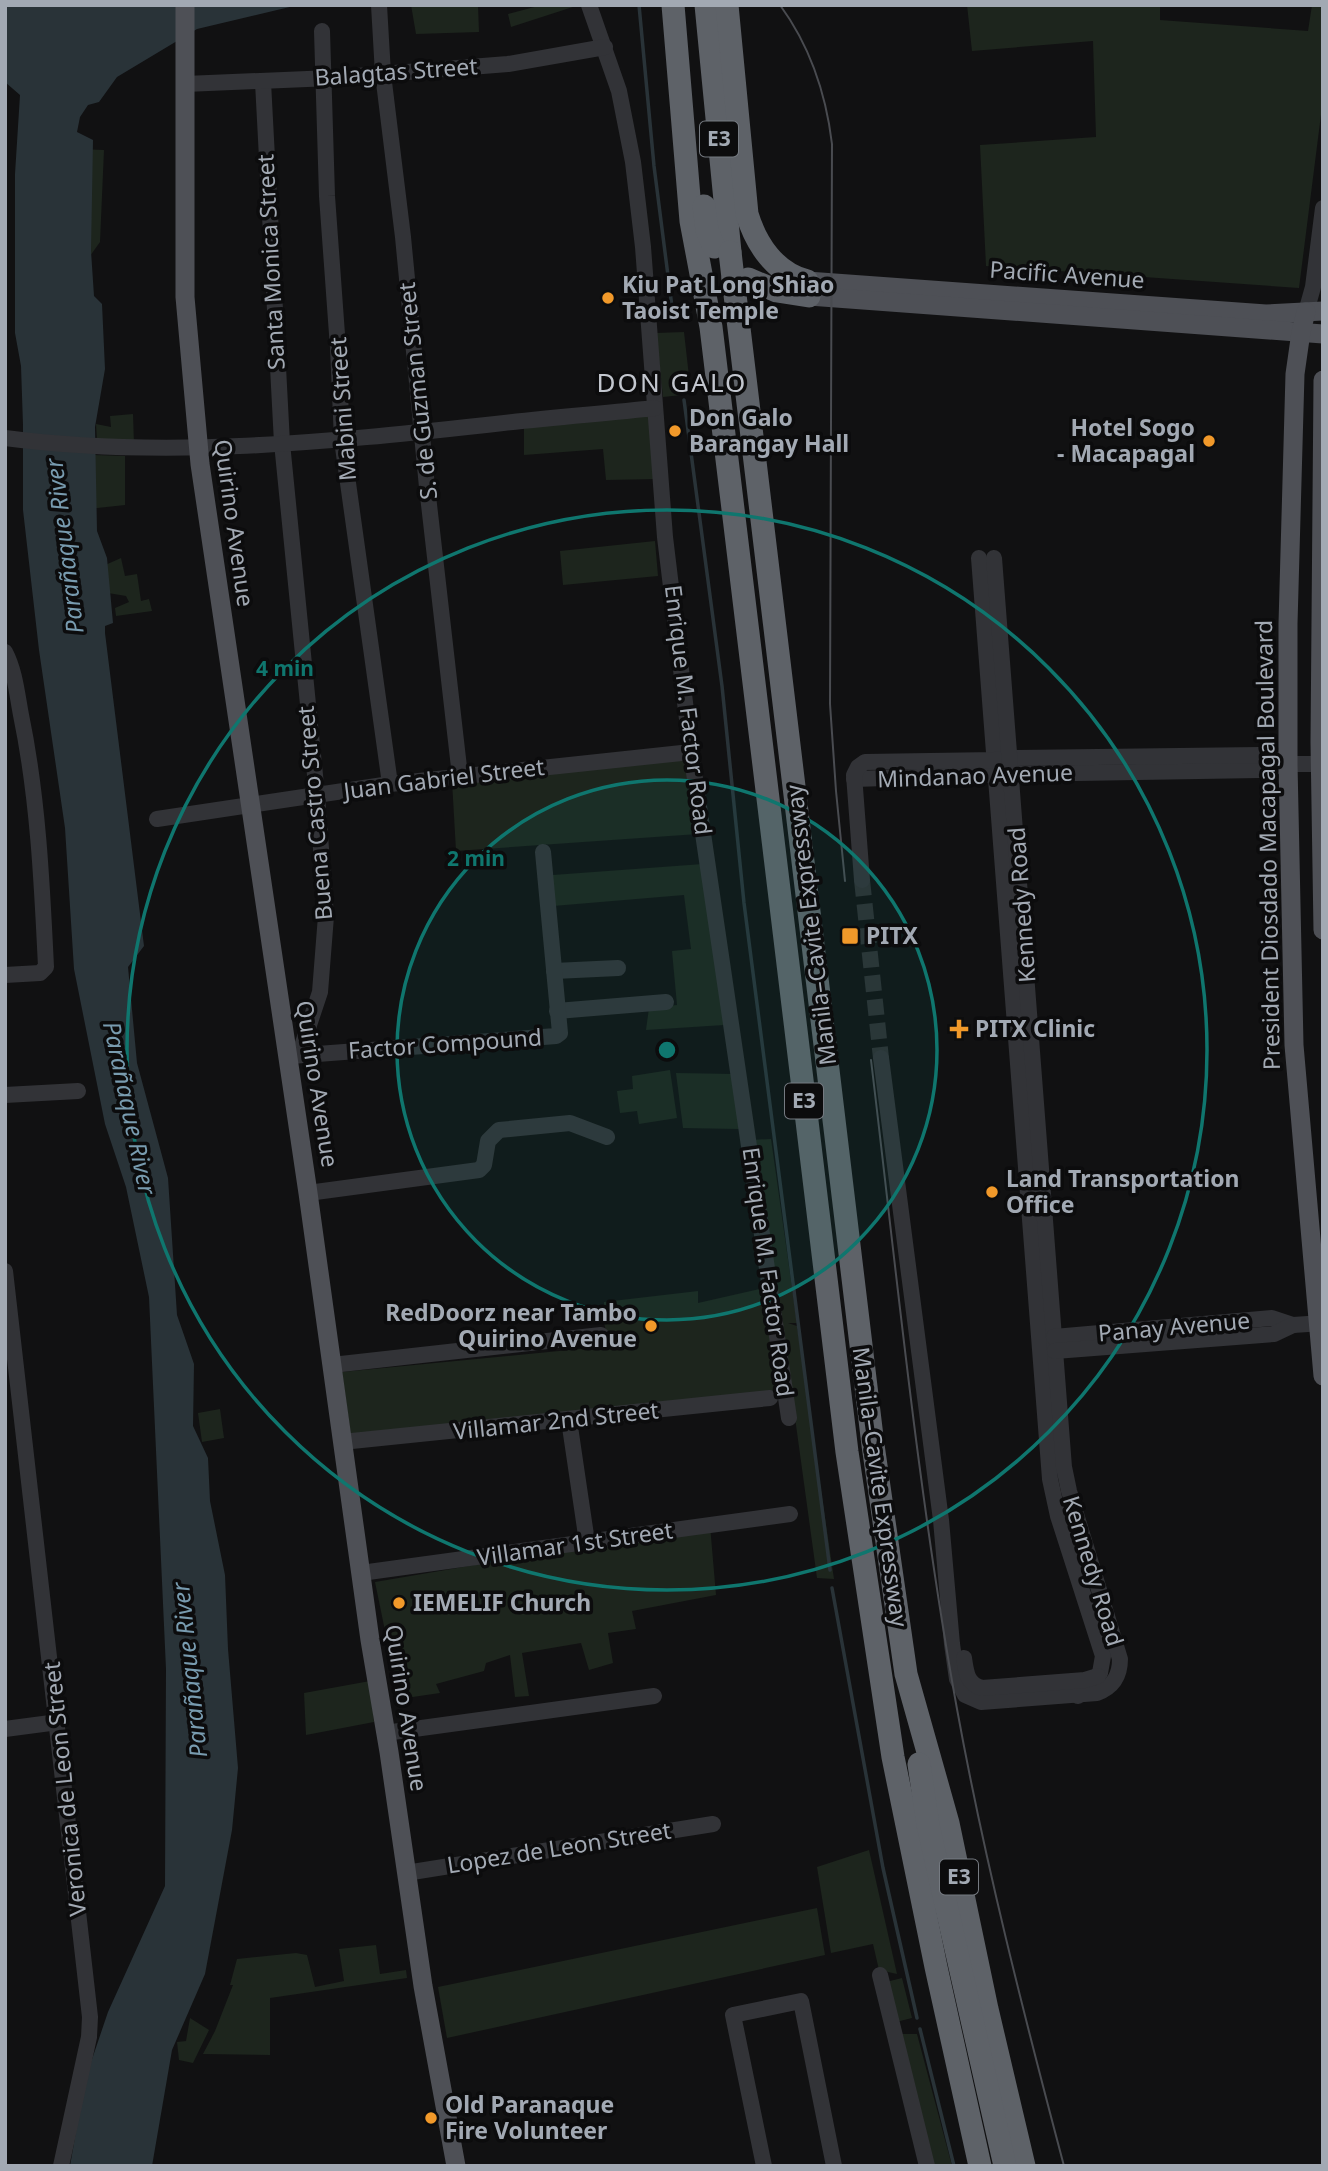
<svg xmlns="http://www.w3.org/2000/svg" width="1328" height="2171" font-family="'Noto Sans',sans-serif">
<rect width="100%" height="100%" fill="#111112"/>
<g fill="#1d251d">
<polygon points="411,5 478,5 479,32 416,34"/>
<polygon points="542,5 579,5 511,27 508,14"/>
<polygon points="967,5 1160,5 1160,20 1308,31 1312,5 1323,5 1323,99 1299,288 986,266 980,145 1096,137 1093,41 972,51"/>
<polygon points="79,149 104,150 100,242 90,256"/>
<polygon points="684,332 691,394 663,397 656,333"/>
<polygon points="651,412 656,479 606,480 603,449 524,455 524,423"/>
<polygon points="133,414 134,444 97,441 96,424 111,427 110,416"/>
<polygon points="94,455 125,456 125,505 88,509"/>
<polygon points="655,541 658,576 563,585 560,551"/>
<polygon points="121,558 125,576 137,574 141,601 149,599 152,611 116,616 115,608 129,602 126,596 108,593 103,566"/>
<polygon points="688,758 698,834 456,851 452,781"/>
<polygon points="703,864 724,1025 646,1030 649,1008 677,1005 672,951 691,949 684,895 553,906 553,875"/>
<polygon points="670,1070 677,1118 639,1124 637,1111 620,1113 617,1091 633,1089 632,1076"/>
<polygon points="676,1073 733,1074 739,1129 683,1128"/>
<polygon points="771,1139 797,1323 788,1323 797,1326 834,1579 817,1578 782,1323 749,1140"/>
<polygon points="764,1288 776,1391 351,1436 342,1372 610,1346 604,1323 604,1302 698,1291 698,1303"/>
<polygon points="220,1409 224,1438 202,1442 198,1413"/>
<polygon points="710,1525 716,1595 632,1611 636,1629 608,1633 613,1663 589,1670 581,1643 522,1653 529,1696 515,1697 510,1655 486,1663 484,1671 436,1684 440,1693 399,1699 375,1582"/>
<polygon points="370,1681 374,1722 306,1735 304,1693"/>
<polygon points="869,1850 897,1974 879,1970 873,1944 831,1953 817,1867"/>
<polygon points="817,1908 825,1955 447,2038 438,1987"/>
<polygon points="376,1945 380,1974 406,1970 407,1978 270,1998 270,2055 203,2054 215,2031 233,1985 230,1985 237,1959 296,1953 307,1955 315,1987 344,1981 339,1949"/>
<polygon points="902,1978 912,2018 892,2023 882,1983"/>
<polygon points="190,2018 209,2030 193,2063 179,2060 177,2042 186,2041"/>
<polygon points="898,2034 917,2034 952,2166 929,2166"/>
</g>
<polygon fill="#293338" points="5,5 298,5 197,29 117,77 99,102 88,105 80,117 77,132 93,140 91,251 94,296 102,304 105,369 95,427 97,531 107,558 113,623 105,626 105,633 144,946 128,967 137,1063 168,1178 177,1315 194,1364 193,1426 208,1458 210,1501 225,1575 228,1649 238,1768 232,1830 205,1974 172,2050 152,2166 70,2166 85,2080 108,2012 165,1886 166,1669 149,1297 126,1187 105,1124 74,969 65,828 39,650 23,510 23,425 21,366 15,333 15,174 20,95 5,82"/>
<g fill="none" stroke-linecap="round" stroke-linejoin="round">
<g stroke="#293338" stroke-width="3.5">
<polyline points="639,5 654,166 672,307"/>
<polyline points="684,400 722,686 744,903 830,1570"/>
<polyline points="832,1588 883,1868 917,2018"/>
<polyline points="920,2029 954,2166"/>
</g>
<polyline stroke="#2e2f32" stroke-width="16" stroke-dasharray="16 8" stroke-linecap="butt" points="862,880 881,1058"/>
<g stroke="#323337" stroke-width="16">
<polyline points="379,5 383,74 403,237 427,487 460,776"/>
<polyline points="589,5 619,91 633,162 643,247 665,537 691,752 789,1418"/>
<polyline points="322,31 327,196 338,348 342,440 390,784"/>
<polyline points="263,82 282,443 317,795 326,916 320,992 299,1055"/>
<polyline points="185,84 331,78 508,64 605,47"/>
<polyline points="1306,312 1313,287 1323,208"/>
<path d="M5,438C166,459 327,442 486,425C543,418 599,414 655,408"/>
<polyline points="979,558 1050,1479 1058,1516 1103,1656 1100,1673 1078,1696"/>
<path d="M5,652C15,671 17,694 21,715C38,797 42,883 46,967L40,973L5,975"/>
<polyline points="854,779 1012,774 1260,770 1288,764 1320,764"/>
<polyline points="157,819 390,784 691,752"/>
<polyline points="862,880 854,775 858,767 865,762 995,760 1010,758 1260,755 1288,764"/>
<polyline points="554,971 618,968"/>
<polyline points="557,1011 666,1002"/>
<polyline points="291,1056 556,1036 560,1033 543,852"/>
<path d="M881,1058L941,1520L952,1644L957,1679L965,1695L981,1702L1097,1693C1113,1687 1120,1676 1120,1659L1069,1491L1064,1467L994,558"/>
<polyline points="5,1095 78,1091"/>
<polyline points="308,1193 479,1170 484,1165 488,1141 499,1130 570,1123 607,1137"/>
<polyline points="5,1271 90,2017 89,2037 61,2166"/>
<polyline points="1054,1337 1272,1318 1293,1325"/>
<polyline points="1055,1351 1274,1334 1293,1325 1323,1323"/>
<polyline points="332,1365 601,1335"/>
<polyline points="569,1420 587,1542"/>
<polyline points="342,1442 770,1398"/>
<polyline points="361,1573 790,1514"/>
<path d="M964,1658C966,1672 967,1684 982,1688L1085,1680L1098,1676"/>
<polyline points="5,1729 58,1722"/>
<polyline points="385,1733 654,1696"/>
<polyline points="406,1873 713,1824"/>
<polyline points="880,1975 927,2166"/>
<polyline points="764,2166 733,2015 801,2001 834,2166"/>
</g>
<g stroke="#4e5056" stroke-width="19">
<polyline points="185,5 185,297 200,464 308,1193 370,1640 389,1752 423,1986 456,2166"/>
<polyline points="807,281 1266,314 1323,311"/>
<polyline points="809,296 1323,334"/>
<polyline points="1306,312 1301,332 1295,374 1288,624 1288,764 1294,1045 1323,1376"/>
<polyline points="1323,380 1320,742 1323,930"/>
</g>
<g stroke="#5e6268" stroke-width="23">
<polyline points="673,5 691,221 711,327 847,1452 893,1757 936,1967 980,2166"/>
<polyline points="706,5 730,252"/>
<path d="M727,5L747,214C756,244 775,273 807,281"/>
<polyline points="704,206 707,230 714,247"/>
<polyline points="733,278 873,1445 906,1674 948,1823 987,2009 1024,2166"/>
<polyline points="748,279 777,291 809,296"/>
<polyline points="919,1764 928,1825 1005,2166"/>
</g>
<g stroke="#494b50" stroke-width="2">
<path d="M780,5C810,46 826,94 832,144L830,704L836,791L845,881"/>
<path d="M871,1060C897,1276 918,1494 957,1709C985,1863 1024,2015 1064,2166"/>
</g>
<polyline stroke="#5e6268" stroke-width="23" points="730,252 733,278"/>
</g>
<circle cx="667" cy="1050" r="270" fill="#0f766e" fill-opacity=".12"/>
<g fill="none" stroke="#0f766e" stroke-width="3.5">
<circle cx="667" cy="1050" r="270"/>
<circle cx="667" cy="1050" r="540"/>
</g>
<g fill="#f1992a" stroke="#0c0c0d" stroke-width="2.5">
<circle cx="608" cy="298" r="7"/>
<circle cx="675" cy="431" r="7"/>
<circle cx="1209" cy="441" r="7"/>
<rect x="841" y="927" width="18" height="18" rx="3.5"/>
<path d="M955.5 1018.5h7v7h7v7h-7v7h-7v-7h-7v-7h7z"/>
<circle cx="992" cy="1192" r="7"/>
<circle cx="651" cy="1326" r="7"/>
<circle cx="399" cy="1603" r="7"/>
<circle cx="431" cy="2118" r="7"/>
</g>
<g text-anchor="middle" stroke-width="7" stroke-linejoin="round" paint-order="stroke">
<g fill="#0c0c0d" stroke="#757a81" stroke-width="2">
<rect x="700" y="121.5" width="38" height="35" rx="5"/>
<rect x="785" y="1083.5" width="38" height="35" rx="5"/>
<rect x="940" y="1859.5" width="38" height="35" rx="5"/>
</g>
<g font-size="21" font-weight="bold" fill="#a2a9b3">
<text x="719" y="146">E3</text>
<text x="804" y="1108">E3</text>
<text x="959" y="1884">E3</text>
</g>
<g font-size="23" fill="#a2a9b3" stroke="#0c0c0d">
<text transform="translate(396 72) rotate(-4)" y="8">Balagtas Street</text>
<text transform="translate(271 262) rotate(-93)" y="8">Santa Monica Street</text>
<text transform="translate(1067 275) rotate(4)" y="8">Pacific Avenue</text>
<text transform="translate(418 391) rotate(-96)" y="8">S. de Guzman Street</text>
<text transform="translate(343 409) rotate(-94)" y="8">Mabini Street</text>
<text transform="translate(234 523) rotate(82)" y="8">Quirino Avenue</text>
<text transform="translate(688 710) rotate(83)" y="8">Enrique M. Factor Road</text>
<text transform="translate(975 776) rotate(-2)" y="8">Mindanao Avenue</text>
<text transform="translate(444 779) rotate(-7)" y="8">Juan Gabriel Street</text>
<text transform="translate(315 813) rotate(-95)" y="8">Buena Castro Street</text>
<text transform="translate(1268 845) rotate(-91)" y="8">President Diosdado Macapagal Boulevard</text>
<text transform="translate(1022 905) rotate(-94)" y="8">Kennedy Road</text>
<text transform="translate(811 925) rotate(-97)" y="8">Manila–Cavite Expressway</text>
<text transform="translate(445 1044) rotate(-4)" y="8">Factor Compound</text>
<text transform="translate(317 1084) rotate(81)" y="8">Quirino Avenue</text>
<text transform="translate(768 1272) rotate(82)" y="8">Enrique M. Factor Road</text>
<text transform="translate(1174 1327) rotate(-5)" y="8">Panay Avenue</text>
<text transform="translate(556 1421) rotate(-6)" y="8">Villamar 2nd Street</text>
<text transform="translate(880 1487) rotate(82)" y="8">Manila–Cavite Expressway</text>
<text transform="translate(575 1544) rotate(-8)" y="8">Villamar 1st Street</text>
<text transform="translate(1093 1571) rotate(73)" y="8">Kennedy Road</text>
<text transform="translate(406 1708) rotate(81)" y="8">Quirino Avenue</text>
<text transform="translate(65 1789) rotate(-96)" y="8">Veronica de Leon Street</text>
<text transform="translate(559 1848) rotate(-9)" y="8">Lopez de Leon Street</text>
</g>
<g font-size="23" font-weight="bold" fill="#a2a9b3" stroke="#0c0c0d" text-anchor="start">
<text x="622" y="293">Kiu Pat Long Shiao<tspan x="622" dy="26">Taoist Temple</tspan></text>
<text x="689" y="426">Don Galo<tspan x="689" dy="26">Barangay Hall</tspan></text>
<text x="1195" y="436" text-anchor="end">Hotel Sogo<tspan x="1195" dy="26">- Macapagal</tspan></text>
<text x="866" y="944">PITX</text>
<text x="975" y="1037">PITX Clinic</text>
<text x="1006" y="1187">Land Transportation<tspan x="1006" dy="26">Office</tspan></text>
<text x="637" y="1321" text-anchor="end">RedDoorz near Tambo<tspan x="637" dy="26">Quirino Avenue</tspan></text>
<text x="413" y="1611">IEMELIF Church</text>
<text x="445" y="2113">Old Paranaque<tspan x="445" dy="26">Fire Volunteer</tspan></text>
</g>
<g font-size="24" font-style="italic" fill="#789baf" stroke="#0c0c0d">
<text transform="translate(65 546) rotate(-97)" y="8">Parañaque River</text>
<text transform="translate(129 1108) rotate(78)" y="8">Parañaque River</text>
<text transform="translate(190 1670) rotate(-96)" y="8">Parañaque River</text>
</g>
<g font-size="26" letter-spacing="2" fill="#c3c7cf" stroke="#0c0c0d">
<text x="672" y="392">DON GALO</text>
</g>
</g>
<circle cx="667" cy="1050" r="10" fill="#0f766e" stroke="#0c0c0d" stroke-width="3.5"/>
<g font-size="21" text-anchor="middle" font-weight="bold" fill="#0f766e" stroke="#0c0c0d" stroke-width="7" stroke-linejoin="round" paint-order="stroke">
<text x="285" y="676">4 min</text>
<text x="476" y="866">2 min</text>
</g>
<rect width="1328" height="2171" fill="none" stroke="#a2a9b3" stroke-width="14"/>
</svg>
